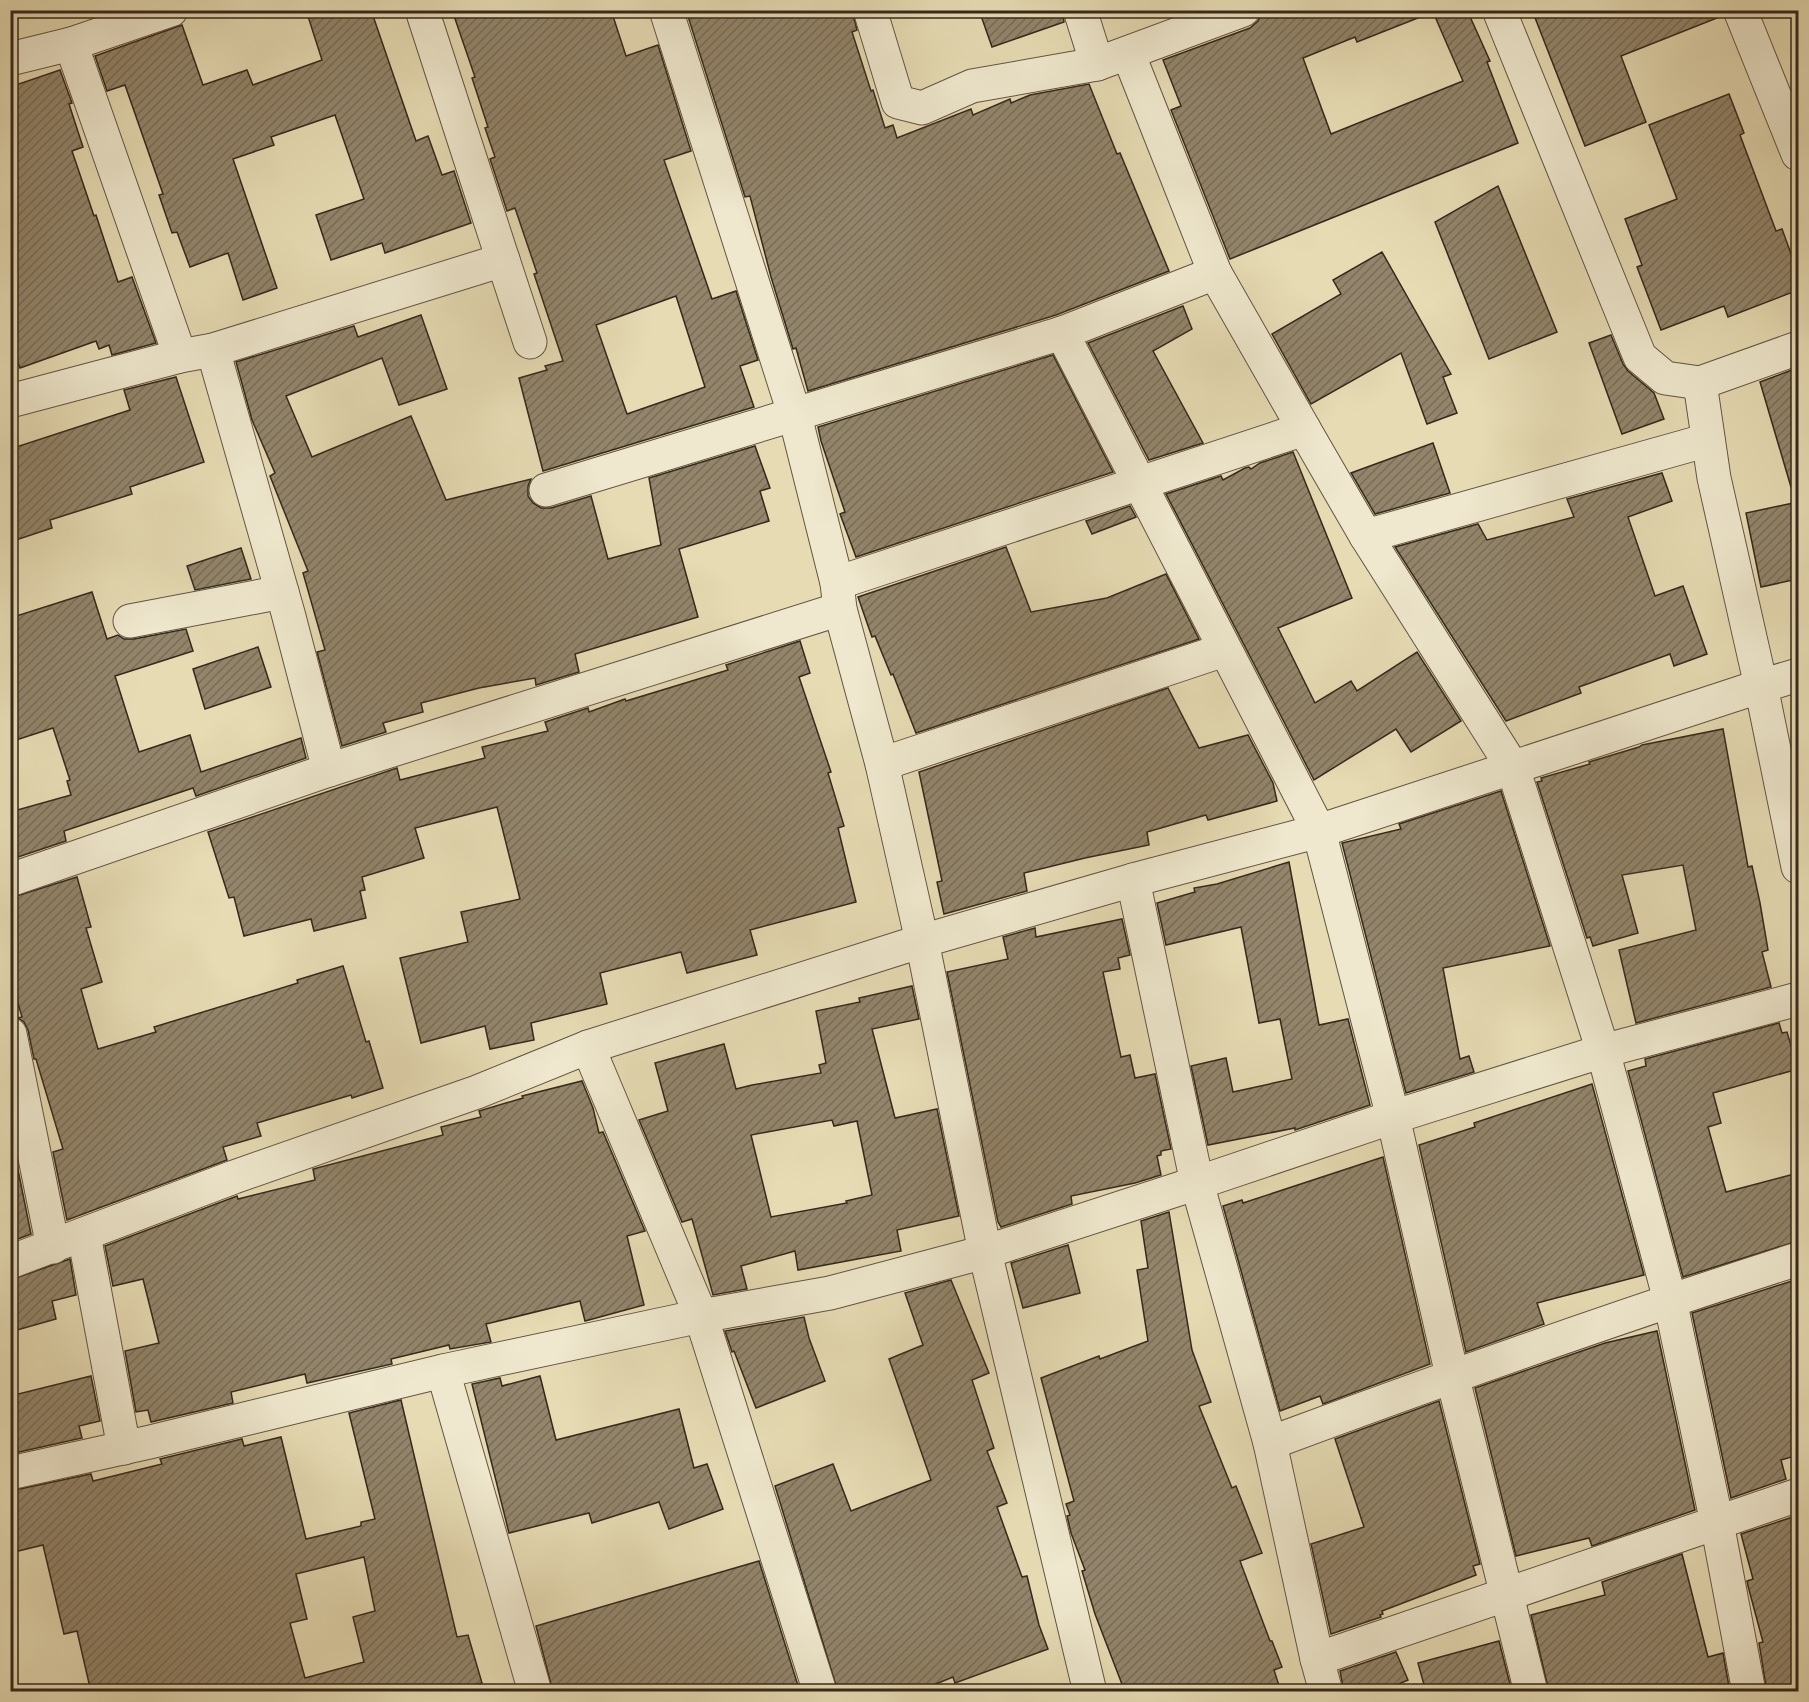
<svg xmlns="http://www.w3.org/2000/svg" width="1809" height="1702" font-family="'Libre Caslon Text',serif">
<defs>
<pattern id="building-hatch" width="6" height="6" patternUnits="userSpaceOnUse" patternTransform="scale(1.5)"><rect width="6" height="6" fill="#92856b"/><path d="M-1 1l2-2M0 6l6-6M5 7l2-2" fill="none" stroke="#786d57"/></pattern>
</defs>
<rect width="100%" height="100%" fill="#e6dbb3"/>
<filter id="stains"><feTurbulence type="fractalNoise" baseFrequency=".00333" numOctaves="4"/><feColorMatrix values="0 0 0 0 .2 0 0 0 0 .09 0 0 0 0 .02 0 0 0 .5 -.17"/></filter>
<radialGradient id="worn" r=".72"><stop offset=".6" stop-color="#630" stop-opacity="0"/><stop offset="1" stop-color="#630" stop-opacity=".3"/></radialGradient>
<g fill="url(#building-hatch)" stroke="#36281c" stroke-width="1.5" fill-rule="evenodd">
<polygon points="306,10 371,10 416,141 428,136 442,175 454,171 471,223 385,253 382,243 331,260 316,215 364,199 335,115 271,137 274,145 233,159 277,288 243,300 228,253 190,267 177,232 172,233 159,195 163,194 125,85 107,91 95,56 182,25 203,85 247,70 253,85 322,60"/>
<path d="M452,10H611L626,56L658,45L691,151L664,160L712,299L736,291L758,360L740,366L754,407L543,471L519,378L547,370L545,366L563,361L534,274L537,273L515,208L507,211L490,159L495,157L485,128L488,127L472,78L475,77ZM676,296L705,387L627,414L596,325Z"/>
<polygon points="686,10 852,10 857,30 852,32 871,91 873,90 885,128 893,125 897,138 971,109 973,115 1010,99 1011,103 1030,95 1089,84 1117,154 1120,153 1169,271 1056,315 808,391 796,348 793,349 771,277 750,196 745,197"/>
<polygon points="979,10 1062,10 1064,22 992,47"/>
<path d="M1266,10H1467L1490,61L1487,62L1518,143L1230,259L1171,110L1181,106L1163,60L1250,28L1258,21L1262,12ZM1433,12L1463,81L1331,134L1303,58L1355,37L1357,42Z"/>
<polygon points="1532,10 1722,10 1722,16 1621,56 1646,122 1585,146"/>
<polygon points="60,70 72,103 69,104 83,147 72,151 94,216 96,215 118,282 132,277 156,343 112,355 109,345 99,349 96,341 20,368 10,342 10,87"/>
<polygon points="1729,94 1744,133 1740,135 1776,231 1782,229 1798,273 1798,290 1728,317 1724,306 1661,330 1637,267 1642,265 1625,219 1677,199 1649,125"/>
<polygon points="1498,186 1557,332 1489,359 1435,222"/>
<polygon points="1382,252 1451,374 1443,377 1457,413 1427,424 1401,353 1311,404 1272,334 1341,294 1333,280"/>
<polygon points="1183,306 1192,329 1153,351 1203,443 1149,460 1088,343"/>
<polygon points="421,315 447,389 399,405 382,358 286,396 312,457 411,416 446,500 531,479 528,486 528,496 533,503 541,508 551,508 591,496 608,559 661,545 649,478 755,446 770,488 760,491 769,521 679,549 698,617 575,654 579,672 536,685 535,678 479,688 421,703 423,712 383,723 386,732 342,746 317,652 325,650 303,573 308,571 270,476 275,473 252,420 236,362 354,326 358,337"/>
<polygon points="1611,335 1623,364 1628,371 1654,393 1664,419 1622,434 1589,343"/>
<polygon points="1053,355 1113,472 856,557 840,514 845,512 821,441 818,427"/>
<polygon points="1792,370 1798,392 1798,485 1791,487 1760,382"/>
<polygon points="176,377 204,462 130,487 132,494 50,520 52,528 10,542 10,449 130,410 124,390"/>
<polygon points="1433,443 1450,493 1375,514 1351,473"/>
<polygon points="1293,452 1352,598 1278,628 1315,703 1351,681 1357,691 1417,652 1461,721 1411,752 1396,729 1314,780 1166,494 1221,476 1223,480 1245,468 1249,467 1251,469 1260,463"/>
<polygon points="1662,473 1672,501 1628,517 1655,596 1683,586 1707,654 1674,666 1670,654 1579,687 1581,693 1506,721 1395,547 1478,524 1487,540 1574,517 1567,499"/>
<polygon points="1798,502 1798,579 1761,587 1746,513"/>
<polygon points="1130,506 1136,517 1092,534 1086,521"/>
<polygon points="1006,547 1031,612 1107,598 1166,574 1199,639 916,733 893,674 891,675 875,636 872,637 858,597"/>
<polygon points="241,548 251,579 195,590 187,566"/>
<polygon points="92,592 107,639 118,635 124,639 134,639 186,629 193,651 115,676 139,752 190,735 201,772 301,738 306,758 196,796 193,788 64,831 66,841 12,859 10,812 71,795 67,781 70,780 53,728 10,742 10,618"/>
<polygon points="800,641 810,673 799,677 831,772 828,773 844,826 838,828 856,902 750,930 757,955 687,973 681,952 600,973 607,1004 531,1023 534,1040 490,1049 485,1026 421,1043 400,958 468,942 461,912 520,899 497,807 415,828 424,858 362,877 365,890 360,891 366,918 314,931 311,919 244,936 234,897 229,898 208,832 397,768 400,780 485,758 482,747 548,731 545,722 588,708 589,712 625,699 626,701 728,670 726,665"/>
<polygon points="258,647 271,687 205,709 193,669"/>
<polygon points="1168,688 1199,748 1248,735 1273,783 1277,801 1208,820 1206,815 1147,832 1149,845 1085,858 1024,873 1027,891 944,914 937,882 942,881 919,772"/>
<polygon points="1723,729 1748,867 1752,866 1760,903 1768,950 1762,952 1771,987 1636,1023 1619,950 1696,930 1683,865 1622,875 1638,933 1593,946 1590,937 1587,938 1537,782 1542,781 1541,778 1590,764 1589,762 1639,747 1642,745"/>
<polygon points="1501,791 1550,946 1443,968 1460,1059 1469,1056 1474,1072 1406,1093 1342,843 1401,829 1399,824"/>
<polygon points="1289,862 1319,1025 1348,1019 1370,1105 1295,1130 1295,1128 1208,1145 1191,1066 1226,1058 1233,1092 1292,1079 1280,1019 1259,1023 1241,927 1166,945 1157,903 1195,892 1194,888 1217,884"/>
<polygon points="77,877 91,927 86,928 102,982 81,989 98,1049 156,1032 154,1027 298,983 297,980 343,966 366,1042 369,1041 383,1088 352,1098 351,1095 257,1123 261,1136 223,1147 227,1160 67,1220 53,1152 63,1149 36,1059 34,1059 28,1030 24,1022 18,1018 22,1017 10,976 10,898"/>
<polygon points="1122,919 1130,955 1118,958 1120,969 1103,972 1121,1057 1130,1055 1135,1078 1155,1074 1171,1149 1161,1151 1161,1155 1157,1156 1161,1175 1135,1183 1071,1196 1072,1204 1001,1227 998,1222 947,972 1008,959 1003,937 1035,928 1036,937"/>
<path d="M912,986L919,1019L872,1029L895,1118L937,1109L959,1216L897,1230L901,1251L798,1270L795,1251L741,1266L747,1289L713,1295L692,1219L682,1222L639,1120L668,1111L655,1063L724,1044L736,1089L752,1085L821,1073L819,1065L826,1063L816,1011L860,1002L859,998ZM832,1120L834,1126L857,1121L872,1195L846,1201L847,1203L771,1217L751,1135Z"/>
<polygon points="1779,1023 1782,1033 1787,1032 1798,1069 1713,1093 1721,1123 1708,1127 1726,1192 1798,1173 1798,1241 1683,1277 1628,1071 1646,1066 1645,1059"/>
<polygon points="582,1081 593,1108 599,1133 603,1132 645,1231 627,1236 644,1305 585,1321 580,1301 486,1324 491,1342 450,1349 449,1345 391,1359 392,1364 307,1383 305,1374 231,1392 233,1403 151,1422 148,1410 136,1412 125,1351 159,1343 143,1279 113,1286 105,1246 237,1196 238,1199 315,1180 313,1169 443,1135 441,1127 481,1117 479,1111 523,1098 522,1096"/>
<polygon points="1592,1084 1644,1275 1537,1303 1544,1324 1466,1352 1419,1145 1475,1127 1474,1123"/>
<polygon points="1383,1157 1430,1364 1323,1404 1320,1396 1280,1411 1223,1206 1242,1200 1243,1203"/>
<polygon points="17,1165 31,1234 10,1242 10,1167"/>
<polygon points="1169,1212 1192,1350 1211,1402 1199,1406 1232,1488 1236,1486 1262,1553 1240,1561 1270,1641 1272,1641 1282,1667 1274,1670 1281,1692 1125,1692 1095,1614 1082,1571 1085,1570 1071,1533 1067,1516 1070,1515 1066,1504 1074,1501 1041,1378 1099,1356 1100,1359 1148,1341 1137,1270 1148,1268 1141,1221"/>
<polygon points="1068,1245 1080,1293 1023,1308 1011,1263"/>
<polygon points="70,1259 76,1295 52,1301 56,1319 10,1332 10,1280"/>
<polygon points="1798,1279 1798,1455 1781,1460 1786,1479 1731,1498 1692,1313"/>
<polygon points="951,1280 989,1373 972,1380 994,1448 987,1451 1007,1503 997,1507 1022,1577 1027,1576 1039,1625 1048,1649 955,1683 953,1677 916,1692 838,1692 775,1486 833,1464 851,1511 931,1480 889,1359 923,1345 905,1293"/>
<polygon points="804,1317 809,1338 825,1381 756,1408 734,1351 732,1352 725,1331"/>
<polygon points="1657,1331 1695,1510 1592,1546 1589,1538 1516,1556 1475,1388 1605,1343"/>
<polygon points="91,1376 100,1421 79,1426 82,1438 10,1454 10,1396"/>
<polygon points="540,1376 556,1440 679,1409 694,1468 707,1464 723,1509 669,1529 659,1502 592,1523 589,1513 509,1533 472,1384 500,1378 502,1386"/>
<path d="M401,1400L457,1637L468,1635L482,1683L453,1692H91L77,1631L64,1634L43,1545L10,1553V1491L91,1474L93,1481L162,1464L160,1459L242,1439L244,1446L281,1437L306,1539L361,1526V1522L375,1519L349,1413ZM364,1557L375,1611L353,1617L364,1662L305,1678L290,1623L307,1619L296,1574Z"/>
<polygon points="1439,1401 1480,1564 1473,1566 1476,1575 1382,1611 1383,1614 1380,1615 1381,1617 1331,1634 1311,1544 1364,1527 1335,1439"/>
<polygon points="1796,1516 1798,1525 1798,1692 1767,1692 1759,1643 1763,1642 1748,1586 1747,1581 1753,1579 1741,1534"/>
<polygon points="1682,1554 1708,1657 1723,1653 1730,1692 1549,1692 1531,1615 1605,1595 1602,1582"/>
<polygon points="759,1561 800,1692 553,1692 536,1626"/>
<polygon points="1499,1641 1512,1692 1426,1692 1418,1663"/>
<polygon points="1396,1652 1408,1680 1380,1692 1344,1692 1340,1671"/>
</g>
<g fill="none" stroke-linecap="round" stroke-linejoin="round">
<g stroke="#625542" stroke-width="35">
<g id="minor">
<polyline points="422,10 503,260"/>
<polyline points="666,10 795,416 837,583 840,609 882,764 922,941 985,1252 1090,1692"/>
<polyline points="870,10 898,102 922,108 972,86 1097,64 1243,10"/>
<polyline points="1080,10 1097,64"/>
<polyline points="1499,10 1640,357 1665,378 1700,383 1798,348"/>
<polyline points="1740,10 1798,154"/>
<polyline points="71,44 180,356"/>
<polyline points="1128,53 1215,273 1304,429"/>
<polyline points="10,59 71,44 171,10"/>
<polyline points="1062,333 1319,831 1393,1117 1452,1375 1531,1692"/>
<polyline points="213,350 288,613 329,770"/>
<polyline points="1700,383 1714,478 1761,686 1798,675"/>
<polyline points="10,401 180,356 213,350 503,260 530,342"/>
<polyline points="546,490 1062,333 1215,273"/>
<polyline points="1366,536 1708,440"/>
<polyline points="837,583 1304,429 1366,536 1513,768 1603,1051 1798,999"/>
<polyline points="130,621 282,592"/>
<polyline points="882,764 1224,650"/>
<polyline points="10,880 329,770 840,609"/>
<polyline points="1133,880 1197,1183 1393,1117 1603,1051 1670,1300 1717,1523 1749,1692"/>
<polyline points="10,1034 53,1247"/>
<polyline points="588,1047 701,1316 820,1692"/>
<polyline points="84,1235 124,1448"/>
<polyline points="10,1262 234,1177 477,1092 588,1047 922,941 1133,880 1319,831 1761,686 1798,867"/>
<polyline points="443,1371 535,1692"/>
<path d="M1270,1443C1445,1378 1620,1316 1798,1259"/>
<polyline points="10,1473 150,1442 443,1371 701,1316 830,1293 985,1252 1197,1183 1270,1443 1317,1659 1326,1692"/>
<polyline points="1317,1659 1798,1495"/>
</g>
</g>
<use href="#minor" stroke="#efe8ce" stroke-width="33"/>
</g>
<rect width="1809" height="1702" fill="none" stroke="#e6dbb3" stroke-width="36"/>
<rect x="12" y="12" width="1785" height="1678" fill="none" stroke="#36281c" stroke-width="3"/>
<rect x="18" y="18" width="1773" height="1666" fill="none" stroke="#36281c" stroke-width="1.5"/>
<rect width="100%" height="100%" filter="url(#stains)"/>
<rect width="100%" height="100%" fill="url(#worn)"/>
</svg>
